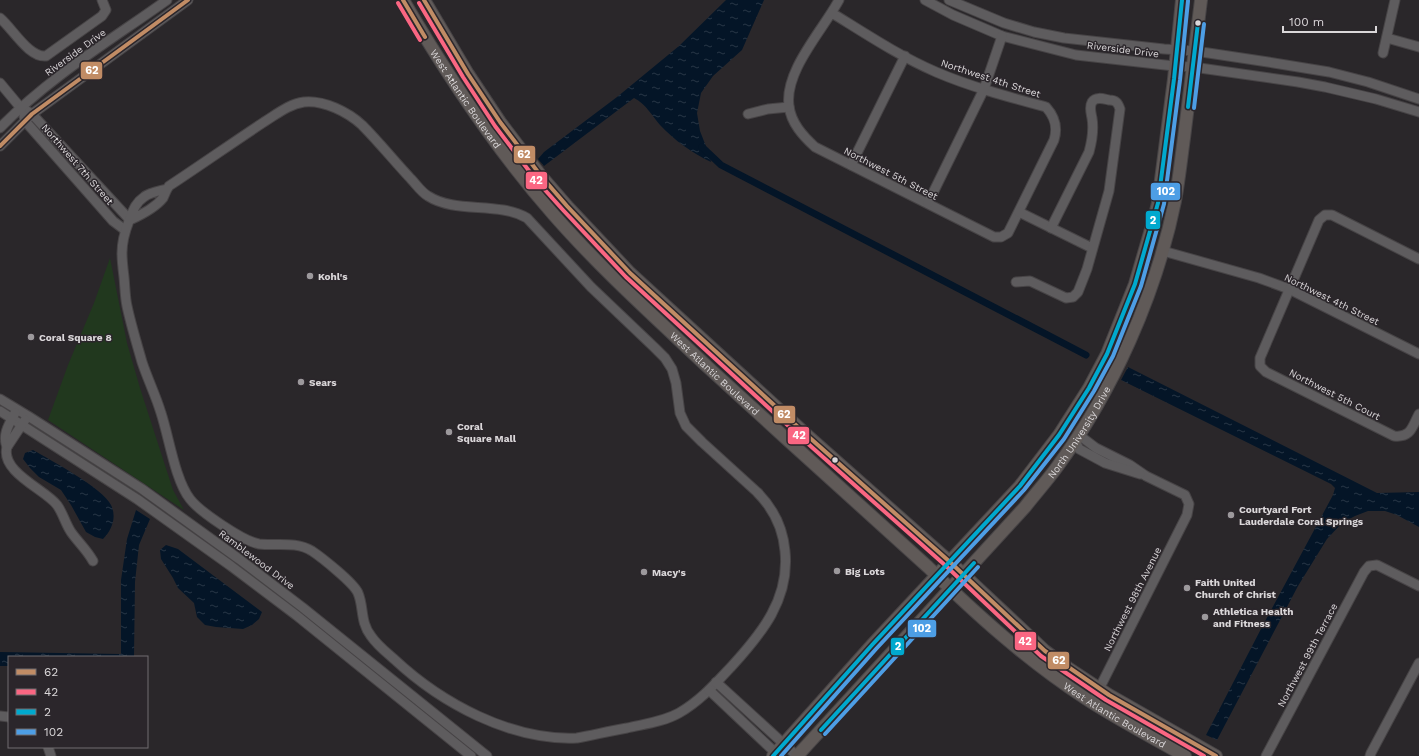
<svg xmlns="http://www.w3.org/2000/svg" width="1419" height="756" font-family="'Work Sans',sans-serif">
<defs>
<pattern id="water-ripples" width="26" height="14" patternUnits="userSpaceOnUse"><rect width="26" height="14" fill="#041527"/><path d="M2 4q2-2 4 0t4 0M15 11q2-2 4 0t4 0" fill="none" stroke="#283646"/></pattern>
</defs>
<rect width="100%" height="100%" fill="#2a272a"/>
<polygon fill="#21381e" points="110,258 127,343 140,388 173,490 184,510 48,420 68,365 94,303"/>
<g fill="url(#water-ripples)">
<path d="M726,0H764L742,50L713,76L701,93L697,113L700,131L709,154L711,162C692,153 674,140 660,125C652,116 646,104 634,98L544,166L538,159L544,152L617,97L679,46Z"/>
<polygon points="1128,367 1377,493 1419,492 1419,527 1397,515 1385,511 1368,511 1355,516 1342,523 1327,539 1298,586 1217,740 1206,735 1263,625 1333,495 1335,488 1331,484 1121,380"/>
<path d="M33,450C50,460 103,488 111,505C117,517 112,530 103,539L95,537L86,532L71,505L61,490L39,477L30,468L23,459L25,453Z"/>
<polygon points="136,510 150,519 139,545 135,582 134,657 9,657 9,666 0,666 0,652 121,654 121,580 127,539"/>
<polygon points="166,545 178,549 262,612 259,619 252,625 243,629 216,627 205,625 197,617 194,603 178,588 173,578 161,559 160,550"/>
</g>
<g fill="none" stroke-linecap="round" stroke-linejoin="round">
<polyline stroke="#041527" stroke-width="7" points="702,147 721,165 1086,355"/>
<g stroke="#474446" stroke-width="11">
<g id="minor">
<polyline points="925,0 953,15 1002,36 1076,55 1174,66 1193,67 1298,82 1325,87 1376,99 1419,112"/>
<polyline points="949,0 1004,23 1034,32 1064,38 1164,49 1195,51 1268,62 1329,72 1368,82 1419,99"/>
<path d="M832,13C866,34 899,56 936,72C971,87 1009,97 1046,107C1055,117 1058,127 1054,140L1008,233L1001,237H994L815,147C803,136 791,123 789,106C784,71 823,30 839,0"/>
<path d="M0,18C13,29 29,58 46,56L102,16L106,10L102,0"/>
<polyline points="1387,38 1419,47"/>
<polyline points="1383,53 1395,0"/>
<polyline points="0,83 20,107 32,114 130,220"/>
<polyline points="748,114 768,109 789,107"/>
<polyline points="24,116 25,121 113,221 125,230"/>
<path d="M0,128C48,78 111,40 167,0"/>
<polyline points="0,146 32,114 188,0"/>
<polyline points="851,165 905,56"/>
<polyline points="928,203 984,89 1002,36"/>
<polyline points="1019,212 1092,248"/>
<path d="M130,220C141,215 155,208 163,198C165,194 166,190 169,186C201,165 232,143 264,122C277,114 289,104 304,102C324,100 348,112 362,125C379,142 394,161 411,179C416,184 421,192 428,196C456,214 497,201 527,218L591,287L655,348L665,358L672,369L676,383L680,413L686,426L702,442L757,492C773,508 783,528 785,551C790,599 762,633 731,667C715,684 700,701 679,713C663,722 644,724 627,728C610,731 593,735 577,738C511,741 441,703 394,659C386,652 377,645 371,636C360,622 364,607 358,593C354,583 321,557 312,551C296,541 277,546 259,544C243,541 200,512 190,499C175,480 169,437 161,413C156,396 148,380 142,362C137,344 131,325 127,306C125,297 125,287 124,277C123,269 122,261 122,253C122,241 125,231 129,221C133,211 135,203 144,197C150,192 160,191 167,189"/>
<polyline points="1163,251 1259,278 1289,289 1419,354"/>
<path d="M1419,259L1332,215H1325L1319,220L1260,358V366L1266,372L1394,436C1411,438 1412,427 1419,414"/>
<path d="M1016,282L1030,281L1066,298L1073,297L1078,292L1087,269L1109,191L1120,109C1118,103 1116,100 1109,100C1104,99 1096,96 1092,102C1089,107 1091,113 1092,118C1094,130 1092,141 1089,152L1051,228"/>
<polyline points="0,399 28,416 142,489 239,559 302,607 487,756"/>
<polyline points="0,411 137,499 231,566 296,615 471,756"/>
<path d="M15,413C9,424 2,435 7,447C0,472 46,490 57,505C63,513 65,523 71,532C78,542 87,550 93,561"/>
<polyline points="1079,435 1096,448 1130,465 1146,476 1185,495 1189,504 1187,515 1092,703"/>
<polyline points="1075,441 1079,449 1105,463 1140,474"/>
<polyline points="7,447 25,420"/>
<polyline points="716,682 797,756"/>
<polyline points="709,690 779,756"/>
<polyline points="0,716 9,717"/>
<polyline points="48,747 51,756"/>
<polyline points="1266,756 1364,572 1369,566 1377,565 1419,586"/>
<polyline points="1370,756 1371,753 1419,663"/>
</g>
</g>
<g stroke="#474446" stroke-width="14">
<g id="major">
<path id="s1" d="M403,0C447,75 495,148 553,214C602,270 657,319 711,370C783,436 856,502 928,567C977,615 1027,660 1085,698C1117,719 1152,737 1185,756"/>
<polyline points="424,0 468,74 500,122 541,176 567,206 630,273 810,438 950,562 1045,651 1068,668 1109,695 1216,756"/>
<polyline points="773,756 872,645 1020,486 1059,435 1089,388 1107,354 1135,284 1154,219 1158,203 1174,79 1182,0"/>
<path id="s2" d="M797,756L1025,507C1035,494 1047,481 1057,467C1113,391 1156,294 1175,201C1179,180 1181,159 1184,138C1190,92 1195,46 1201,0"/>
</g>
</g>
<use href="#minor" stroke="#5e5c5e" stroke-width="9"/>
<use href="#major" stroke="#605a58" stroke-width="12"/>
<g stroke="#2b262b" stroke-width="7">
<g id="bus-1">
<polyline points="403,0 425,37"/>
<polyline points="424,0 468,74 500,122 541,176 567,206 630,273 810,438 950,562 1045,651 1109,695 1216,756"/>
<polyline points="0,146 32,114 188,0"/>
</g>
</g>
<g stroke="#2b262b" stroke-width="7">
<g id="bus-2">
<polyline points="398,3 420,40"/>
<polyline points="419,3 463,77 495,126 536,180 563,210 626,277 806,442 946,566 1041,656 1106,700 1204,756"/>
</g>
</g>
<g stroke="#2b262b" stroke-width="7">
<g id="bus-3">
<polyline points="1188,107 1198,23"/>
<polyline points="821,730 974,563"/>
<polyline points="773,756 872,645 1020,486 1059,435 1089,388 1107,354 1135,284 1158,203 1174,79 1182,0"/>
</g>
</g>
<g stroke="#2b262b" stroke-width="7">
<g id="bus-4">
<polyline points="1194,108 1204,24"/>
<polyline points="825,734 978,567"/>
<polyline points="781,756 876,649 1024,490 1064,439 1094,391 1113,356 1141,286 1164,204 1180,80 1188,1"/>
</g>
</g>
<use href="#bus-1" stroke="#c18c65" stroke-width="4"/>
<use href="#bus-2" stroke="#fa6682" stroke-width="4"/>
<use href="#bus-3" stroke="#00a9ce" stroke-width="4"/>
<use href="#bus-4" stroke="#4d9ee5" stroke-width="4"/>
</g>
<g fill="#dad7d9" stroke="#2b262b" stroke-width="1.5">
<circle cx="1198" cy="23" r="3.5"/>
<circle cx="835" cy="460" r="3.5"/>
</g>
<g fill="#9c999c" stroke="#2b262b" stroke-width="1.5">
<circle cx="310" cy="276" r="4"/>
<circle cx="31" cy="337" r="4"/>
<circle cx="301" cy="382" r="4"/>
<circle cx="449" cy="432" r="4"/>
<circle cx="1231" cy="515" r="4"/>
<circle cx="837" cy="571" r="4"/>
<circle cx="644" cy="572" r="4"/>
<circle cx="1187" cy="588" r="4"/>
<circle cx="1205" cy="617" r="4"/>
</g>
<g text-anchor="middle" stroke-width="3" stroke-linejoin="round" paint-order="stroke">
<g font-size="10" fill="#dad7d9" stroke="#2b262b">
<text transform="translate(1123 49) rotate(7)" y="4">Riverside Drive</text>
<text transform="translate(75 52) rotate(-36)" y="4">Riverside Drive</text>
<text transform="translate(991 78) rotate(18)" y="4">Northwest 4th Street</text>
<text dy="4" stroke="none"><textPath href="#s1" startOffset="117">West Atlantic Boulevard</textPath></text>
<text transform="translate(78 164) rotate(49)" y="4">Northwest 7th Street</text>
<text transform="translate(891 173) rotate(27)" y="4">Northwest 5th Street</text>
<text transform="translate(1332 299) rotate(26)" y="4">Northwest 4th Street</text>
<text dy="4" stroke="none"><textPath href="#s1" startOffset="489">West Atlantic Boulevard</textPath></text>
<text transform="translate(1335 394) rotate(27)" y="4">Northwest 5th Court</text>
<text dy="4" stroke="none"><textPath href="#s2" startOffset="430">North University Drive</textPath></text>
<text transform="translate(257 559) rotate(37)" y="4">Ramblewood Drive</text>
<text transform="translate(1132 599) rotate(-63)" y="4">Northwest 98th Avenue</text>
<text transform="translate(1307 655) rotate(-62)" y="4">Northwest 99th Terrace</text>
<text dy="4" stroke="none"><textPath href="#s1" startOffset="1016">West Atlantic Boulevard</textPath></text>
</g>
<g font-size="10" font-weight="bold" fill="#dad7d9" stroke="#2b262b" text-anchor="start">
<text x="318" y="280">Kohl's</text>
<text x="39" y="341">Coral Square 8</text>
<text x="309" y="386">Sears</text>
<text x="457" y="430">Coral<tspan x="457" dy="12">Square Mall</tspan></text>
<text x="1239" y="513">Courtyard Fort<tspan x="1239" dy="12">Lauderdale Coral Springs</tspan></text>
<text x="845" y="575">Big Lots</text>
<text x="652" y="576">Macy's</text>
<text x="1195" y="586">Faith United<tspan x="1195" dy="12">Church of Christ</tspan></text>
<text x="1213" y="615">Athletica Health<tspan x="1213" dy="12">and Fitness</tspan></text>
</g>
</g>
<g stroke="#2b262b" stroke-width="1.5">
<rect x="80" y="61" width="23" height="19" rx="4" fill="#c18c65"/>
<rect x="513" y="145" width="23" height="19" rx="4" fill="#c18c65"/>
<rect x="525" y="171" width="23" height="19" rx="4" fill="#fa6682"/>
<rect x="1150" y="182" width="31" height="19" rx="4" fill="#4d9ee5"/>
<rect x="1145" y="210" width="16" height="20" rx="4" fill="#00a9ce"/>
<rect x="773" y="405" width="23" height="19" rx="4" fill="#c18c65"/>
<rect x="787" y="426" width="23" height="19" rx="4" fill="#fa6682"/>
<rect x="907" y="619" width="30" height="19" rx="4" fill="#4d9ee5"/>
<rect x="1014" y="631" width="23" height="20" rx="4" fill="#fa6682"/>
<rect x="890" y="637" width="15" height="19" rx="4" fill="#00a9ce"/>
<rect x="1047" y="651" width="23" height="19" rx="4" fill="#c18c65"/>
</g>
<g font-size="11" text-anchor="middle" font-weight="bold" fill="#fff">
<text x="92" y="74">62</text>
<text x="524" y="158">62</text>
<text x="536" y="184">42</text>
<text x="1166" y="195">102</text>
<text x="1153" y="224">2</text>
<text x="784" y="418">62</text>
<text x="799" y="439">42</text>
<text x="922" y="632">102</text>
<text x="1025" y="645">42</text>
<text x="898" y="650">2</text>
<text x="1059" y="664">62</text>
</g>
<rect x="8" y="656" width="140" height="92" fill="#2b262b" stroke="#716d71"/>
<rect x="16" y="669" width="20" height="6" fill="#c18c65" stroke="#716d71"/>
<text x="44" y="676" font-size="12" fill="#dad7d9">62</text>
<rect x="16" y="689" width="20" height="6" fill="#fa6682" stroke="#716d71"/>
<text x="44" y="696" font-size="12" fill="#dad7d9">42</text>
<rect x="16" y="709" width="20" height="6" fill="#00a9ce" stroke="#716d71"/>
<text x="44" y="716" font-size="12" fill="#dad7d9">2</text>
<rect x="16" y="729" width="20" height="6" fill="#4d9ee5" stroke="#716d71"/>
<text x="44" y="736" font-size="12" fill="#dad7d9">102</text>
<path d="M1283 26v6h93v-6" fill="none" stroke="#dad7d9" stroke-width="2"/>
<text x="1289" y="26" font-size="12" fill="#dad7d9" stroke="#2b262b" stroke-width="3" paint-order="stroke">100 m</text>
</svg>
